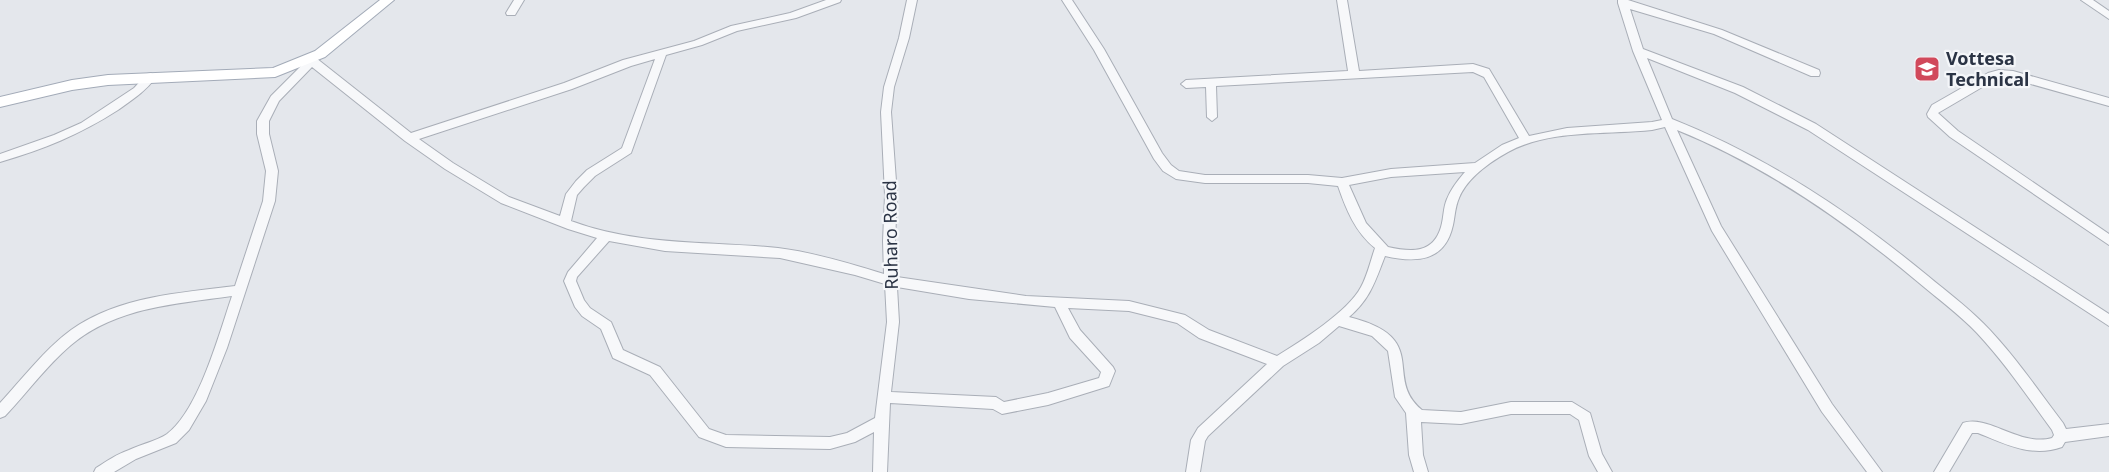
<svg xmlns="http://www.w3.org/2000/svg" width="2109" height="472" font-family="'Noto Sans',sans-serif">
<rect width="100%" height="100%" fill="#e4e7ec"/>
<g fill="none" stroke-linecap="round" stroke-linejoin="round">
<g stroke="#a9aeb7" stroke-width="2">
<g id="minor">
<polygon points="514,0 524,0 515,15 507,15 506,13"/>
<path d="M826,0H841L840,2L796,18L737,31L702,45L666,55L631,153L595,176L584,187L577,195L571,221C637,246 709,241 778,248C812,252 852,264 884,274L883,241L885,195L881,112L884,87L899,38L907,0H917L909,38L894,87L891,112L897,195L895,241L897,277L1026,296L1129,301L1185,315L1209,330L1277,356C1301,341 1348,312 1361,287C1367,276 1370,263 1374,251L1375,248C1355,232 1346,209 1338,186L1308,183H1205L1176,179L1163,171L1154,159L1094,50L1062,0H1072L1104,49L1162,153L1171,165L1179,171L1205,175H1308L1342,178L1391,169L1475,163L1502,145L1519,138L1484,77L1473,72L1216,86L1217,117L1212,121L1207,117L1206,87L1186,88L1181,84L1186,80L1348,71L1337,0H1347L1359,71L1473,64L1489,69L1529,136L1567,128L1652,122L1662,120L1633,51L1618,3V0H1628L1722,30L1819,70L1820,73L1819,76H1811L1714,34L1630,9L1643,49L1743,87L1816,124L2109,314V326L1808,130L1735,93L1647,58L1672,119C1767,157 1849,211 1928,276C1946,291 1966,306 1983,323C2013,353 2037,389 2063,423L2066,429L2109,424V436L2065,442L2062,447C2032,458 2005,444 1978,433H1972L1949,472H1934L1963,423C1988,414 2020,447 2052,438L2054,435L2052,430C2028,397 2005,363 1977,333C1959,314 1938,299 1918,282C1845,221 1766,166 1677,130L1721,226L1832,404L1882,472H1867L1822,412L1712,231L1665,127L1652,130C1606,135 1550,129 1508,152C1490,162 1467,178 1459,198C1455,207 1455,216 1453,225C1445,262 1416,263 1385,256C1375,282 1370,299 1349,317C1433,338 1382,377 1422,410L1461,412L1511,402H1572L1590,413L1602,454L1612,472H1598L1589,456L1579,420L1570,414H1511L1461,424L1421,422L1423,455L1428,472H1414L1409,455L1406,413L1395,397L1388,351L1372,336L1339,326L1319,343L1283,366L1208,436L1205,441L1200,472H1186L1191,440L1198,428L1267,364L1199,338L1177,323L1129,311L1068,308L1080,330L1113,367L1115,371L1109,386L1048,405L1002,414L993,409L890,403L887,472H873L874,432L855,442L830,449L726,447L699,437L650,375L613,358L601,329L582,316L575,307L564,281L568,272L597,238L568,229L501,203L445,169L405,141L312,67L279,101L269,121V134L278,171L275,201L227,348L206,401L189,430L176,443L136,459L114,472H94L96,468C107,461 117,454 129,450C141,444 157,441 167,434C199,410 219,334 232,296C176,304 116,307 71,345C46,366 27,393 5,416L0,418V403C23,378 44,350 71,330C119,296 180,293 235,286L263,201L266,171L257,134V121L271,96L305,62L304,59L305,56L309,55L316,58L411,133L564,83L623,60L694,41L731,26L790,13ZM655,59L622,148L587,170L576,181L566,194L560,216L509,197L453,163L419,139L572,89L631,66ZM1465,172C1458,180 1451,189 1447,199C1443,208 1444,217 1441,227C1433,254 1411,252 1388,247L1366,223L1349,185L1391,177ZM609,241L665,251L780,258L855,275L885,284L887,322L875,418L847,433L830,437L726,435L709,429L660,367L623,350L611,322L590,308L584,300L576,281L577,277ZM897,287L969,299L1055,307L1070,338L1101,372L1099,378L1048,393L1004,402L996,397L891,392L899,322Z"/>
<polygon points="2081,0 2093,0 2109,11 2109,19"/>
<polygon points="1999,70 2013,71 2109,98 2109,106 2013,79 1996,79 1938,113 1958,131 2109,234 2109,245 1950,137 1928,117 1927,114 1932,105 1988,73"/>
<path d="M151,73L156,77C146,91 132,100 118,110C79,135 44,149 0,162V154L54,135L81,123L134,88L147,74Z"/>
</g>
</g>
<g stroke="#a3abb8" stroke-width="2">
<polygon id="major" points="380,0 394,0 325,57 275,77 108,85 72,90 0,107 0,97 72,80 108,75 273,68 315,51"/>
</g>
<use href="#minor" fill="#f7f8fa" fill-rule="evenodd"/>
<use href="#major" fill="#fff" fill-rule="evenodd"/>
</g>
<defs>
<g id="school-square" transform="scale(1.35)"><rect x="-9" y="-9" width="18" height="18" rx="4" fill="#d1495b" stroke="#f4f6f9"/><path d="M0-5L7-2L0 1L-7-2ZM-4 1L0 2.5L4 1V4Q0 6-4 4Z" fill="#fff"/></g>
</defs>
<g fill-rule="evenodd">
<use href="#school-square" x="1927" y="69"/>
</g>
<g text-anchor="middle" stroke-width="4.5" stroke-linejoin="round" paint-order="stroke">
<g font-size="18" font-weight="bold" fill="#2b3445" stroke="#f4f6f9" text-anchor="start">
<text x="1946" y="65">Vottesa<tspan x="1946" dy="21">Technical</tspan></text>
</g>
<g font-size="18" fill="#2b3445" stroke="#f4f6f9">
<text transform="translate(891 235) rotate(-91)" y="6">Ruharo Road</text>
</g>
</g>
</svg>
